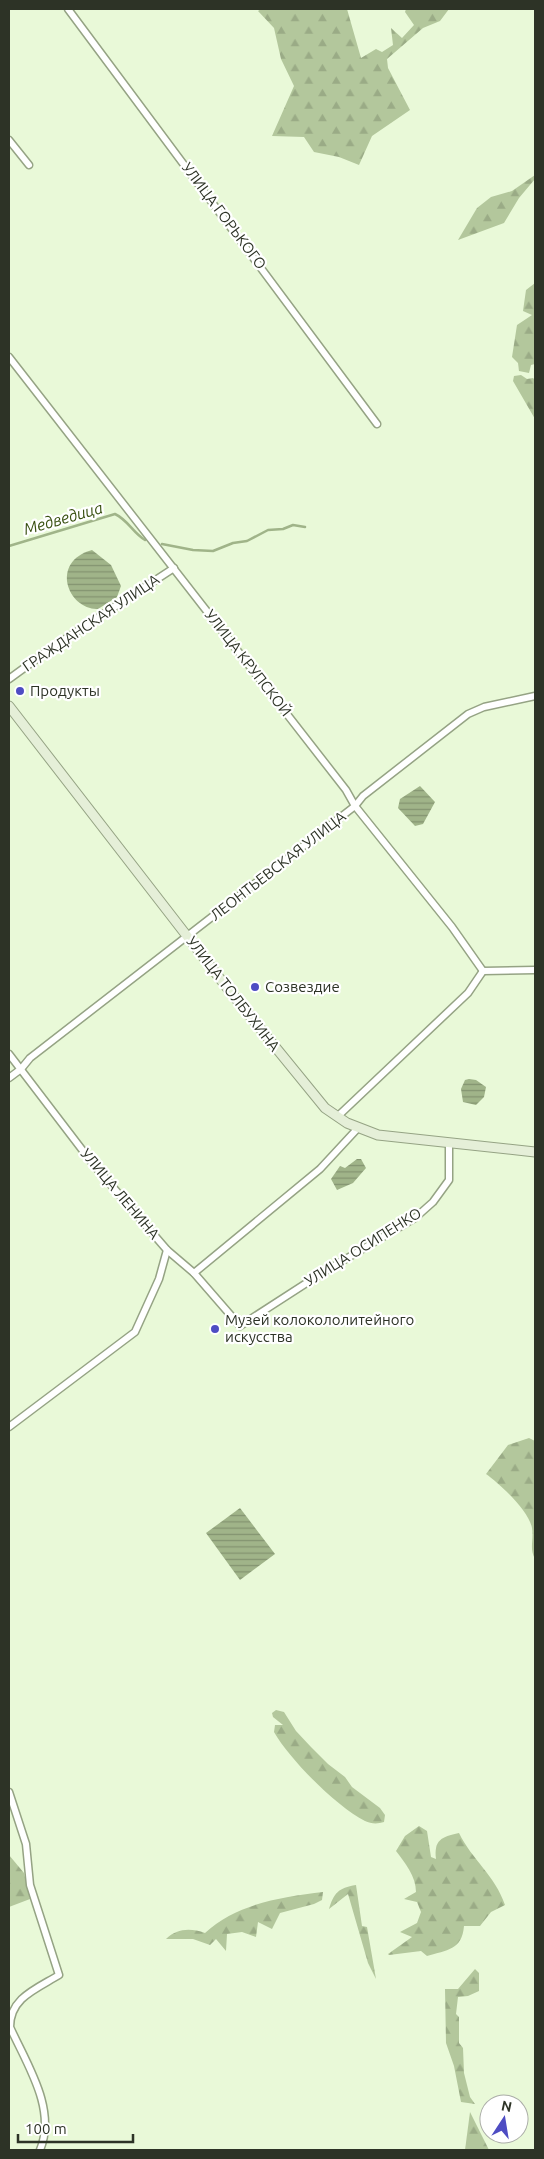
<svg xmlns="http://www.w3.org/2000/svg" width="544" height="2159" font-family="Ubuntu,sans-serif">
<defs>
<pattern id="forest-firs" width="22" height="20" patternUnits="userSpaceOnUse" patternTransform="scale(1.25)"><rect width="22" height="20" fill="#b3c79c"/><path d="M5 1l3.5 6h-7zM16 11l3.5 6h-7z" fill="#9aab86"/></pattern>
<pattern id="water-rules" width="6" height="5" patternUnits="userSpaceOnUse" patternTransform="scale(1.25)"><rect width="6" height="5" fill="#a0b489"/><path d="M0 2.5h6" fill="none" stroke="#839370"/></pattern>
</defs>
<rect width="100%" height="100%" fill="#e9f9d8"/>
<g fill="url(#forest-firs)">
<polygon points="261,9 347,9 361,58 376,49 382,52 393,45 391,28 402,38 414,25 405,12 406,9 449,9 440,21 423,28 387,59 388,68 410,110 372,136 359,165 339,157 314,152 304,137 272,136 294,86 281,59 274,28 258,11"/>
<polygon points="535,175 535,179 519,198 504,223 458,240 477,208 491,197 512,191"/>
<polygon points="535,283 535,364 531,365 529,373 519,371 518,363 512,357 517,325 532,315 523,311 526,290"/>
<polygon points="521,375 527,379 533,378 535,380 535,419 513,381 514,376"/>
<path d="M529,1438L535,1441V1559C529,1548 534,1540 532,1528C529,1511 500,1484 486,1474L508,1445Z"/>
<path d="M276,1710L284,1712L296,1731L311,1747L328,1764L345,1777L352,1787L380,1808L385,1815L384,1822C378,1824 371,1824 365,1821C337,1807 290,1760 274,1732L275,1725H283L273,1717L272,1713Z"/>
<path d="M419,1826L427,1831L431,1857L436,1859C434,1840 441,1837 459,1833C472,1860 495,1875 505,1905L491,1912L480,1926H464C462,1950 447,1950 427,1956L421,1951L389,1955L388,1954L412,1937L400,1932L417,1923L421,1912L417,1902L404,1899L416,1892C416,1876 405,1863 396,1851L405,1836Z"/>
<polygon points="9,1855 24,1873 30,1899 9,1907"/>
<path d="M356,1885L362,1926L367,1927L376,1979L368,1963L348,1894L329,1909C334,1893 338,1888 356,1885Z"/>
<path d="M323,1892L322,1900L314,1904L280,1913L272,1929L258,1922L256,1937L242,1932L227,1934L226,1951L216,1939L210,1945L193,1939H166C177,1928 191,1928 205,1933C236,1904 281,1897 323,1892Z"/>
<polygon points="475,1969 479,1973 479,1991 468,1996 458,1997 456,2014 459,2017 459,2043 463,2048 464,2073 470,2097 475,2104 461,2102 454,2066 446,2043 445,1989 458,1989"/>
<polygon points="470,2112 489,2150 465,2150"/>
</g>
<g fill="url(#water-rules)">
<path d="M92,550L111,565L121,586L117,597L98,609C68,610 49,562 92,550Z"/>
<polygon points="420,786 435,802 423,824 415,826 398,808 400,799"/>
<polygon points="469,1079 476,1080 486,1087 484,1097 476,1105 463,1102 461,1089 465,1080"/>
<polygon points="357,1159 361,1159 366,1168 353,1183 337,1190 331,1179 340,1166 345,1168"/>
<polygon points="240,1508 275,1554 240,1580 206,1533"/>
</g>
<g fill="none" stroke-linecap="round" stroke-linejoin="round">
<g stroke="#a0b489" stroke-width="2.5">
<polyline points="162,544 193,550 213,551 233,543 247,541 268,530 283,529 293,525 305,527"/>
<path d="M9,546L115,514C128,520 133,533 145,540"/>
</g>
<g stroke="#95a384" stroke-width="9">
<g id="minor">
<polyline points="68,9 377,424"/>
<polyline points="9,140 29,165"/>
<polyline points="9,357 346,790 355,806 452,927 483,971"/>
<polyline points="9,679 53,647 174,568"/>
<polyline points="483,971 535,970"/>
<polyline points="9,1054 93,1164 167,1250 194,1273 240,1326 322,1273 415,1218 433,1202 449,1180 449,1144"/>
<polyline points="9,1078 21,1069 30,1058 355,806 363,796 468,714 484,707 535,696"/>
<polyline points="337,1117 468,993 483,971"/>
<polyline points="194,1273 320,1169 358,1128"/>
<polyline points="9,1427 135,1332 159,1279 167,1250"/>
<path d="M9,1792L26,1844L30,1885L59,1975C36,1989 10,1998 10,2027C27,2065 57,2109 40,2150"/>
</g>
</g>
<g stroke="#95a384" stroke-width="11">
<polyline id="secondary" points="9,706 228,989 325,1108 347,1123 378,1135 535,1152"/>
</g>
<use href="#minor" stroke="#fff" stroke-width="6"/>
<use href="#secondary" stroke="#e5efd8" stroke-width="9"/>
</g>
<g fill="#4e4cc3" stroke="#fff" stroke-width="2">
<circle cx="20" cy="691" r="5"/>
<circle cx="255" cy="987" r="5"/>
<circle cx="215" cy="1329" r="5"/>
</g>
<g text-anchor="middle" stroke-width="4.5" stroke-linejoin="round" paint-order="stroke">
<g font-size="15" fill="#2d3326" stroke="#fff">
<text transform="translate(224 216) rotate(53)" y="5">УЛИЦА ГОРЬКОГО</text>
<text transform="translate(91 623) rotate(-34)" y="5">ГРАЖДАНСКАЯ УЛИЦА</text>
<text transform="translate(248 663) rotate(52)" y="5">УЛИЦА КРУПСКОЙ</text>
<text transform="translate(278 866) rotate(-38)" y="5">ЛЕОНТЬЕВСКАЯ УЛИЦА</text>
<text transform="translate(233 994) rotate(52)" y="5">УЛИЦА ТОЛБУХИНА</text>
<text transform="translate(120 1194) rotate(50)" y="5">УЛИЦА ЛЕНИНА</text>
<text transform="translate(363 1247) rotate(-32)" y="5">УЛИЦА ОСИПЕНКО</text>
</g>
<g font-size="15" fill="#2d3326" stroke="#fff" text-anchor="start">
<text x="30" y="696">Продукты</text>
<text x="265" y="992">Созвездие</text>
<text x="225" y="1325">Музей колокололитейного<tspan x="225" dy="17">искусства</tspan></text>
</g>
<g font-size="16" font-style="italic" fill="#374f0f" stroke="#fff">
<text transform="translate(63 518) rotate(-16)" y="6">Медведица</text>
</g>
</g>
<rect width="544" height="2159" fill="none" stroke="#2d3326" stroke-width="20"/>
<g transform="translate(504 2119) rotate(12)"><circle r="24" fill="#ffffff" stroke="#abada8"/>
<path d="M0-4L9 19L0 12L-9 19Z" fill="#4e4cc3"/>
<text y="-8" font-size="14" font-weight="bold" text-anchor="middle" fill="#2d3326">N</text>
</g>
<path d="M18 2134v8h115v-8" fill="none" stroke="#2d3326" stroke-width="2.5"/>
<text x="25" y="2134" font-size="15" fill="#2d3326" stroke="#ffffff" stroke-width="4" paint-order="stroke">100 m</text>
</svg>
